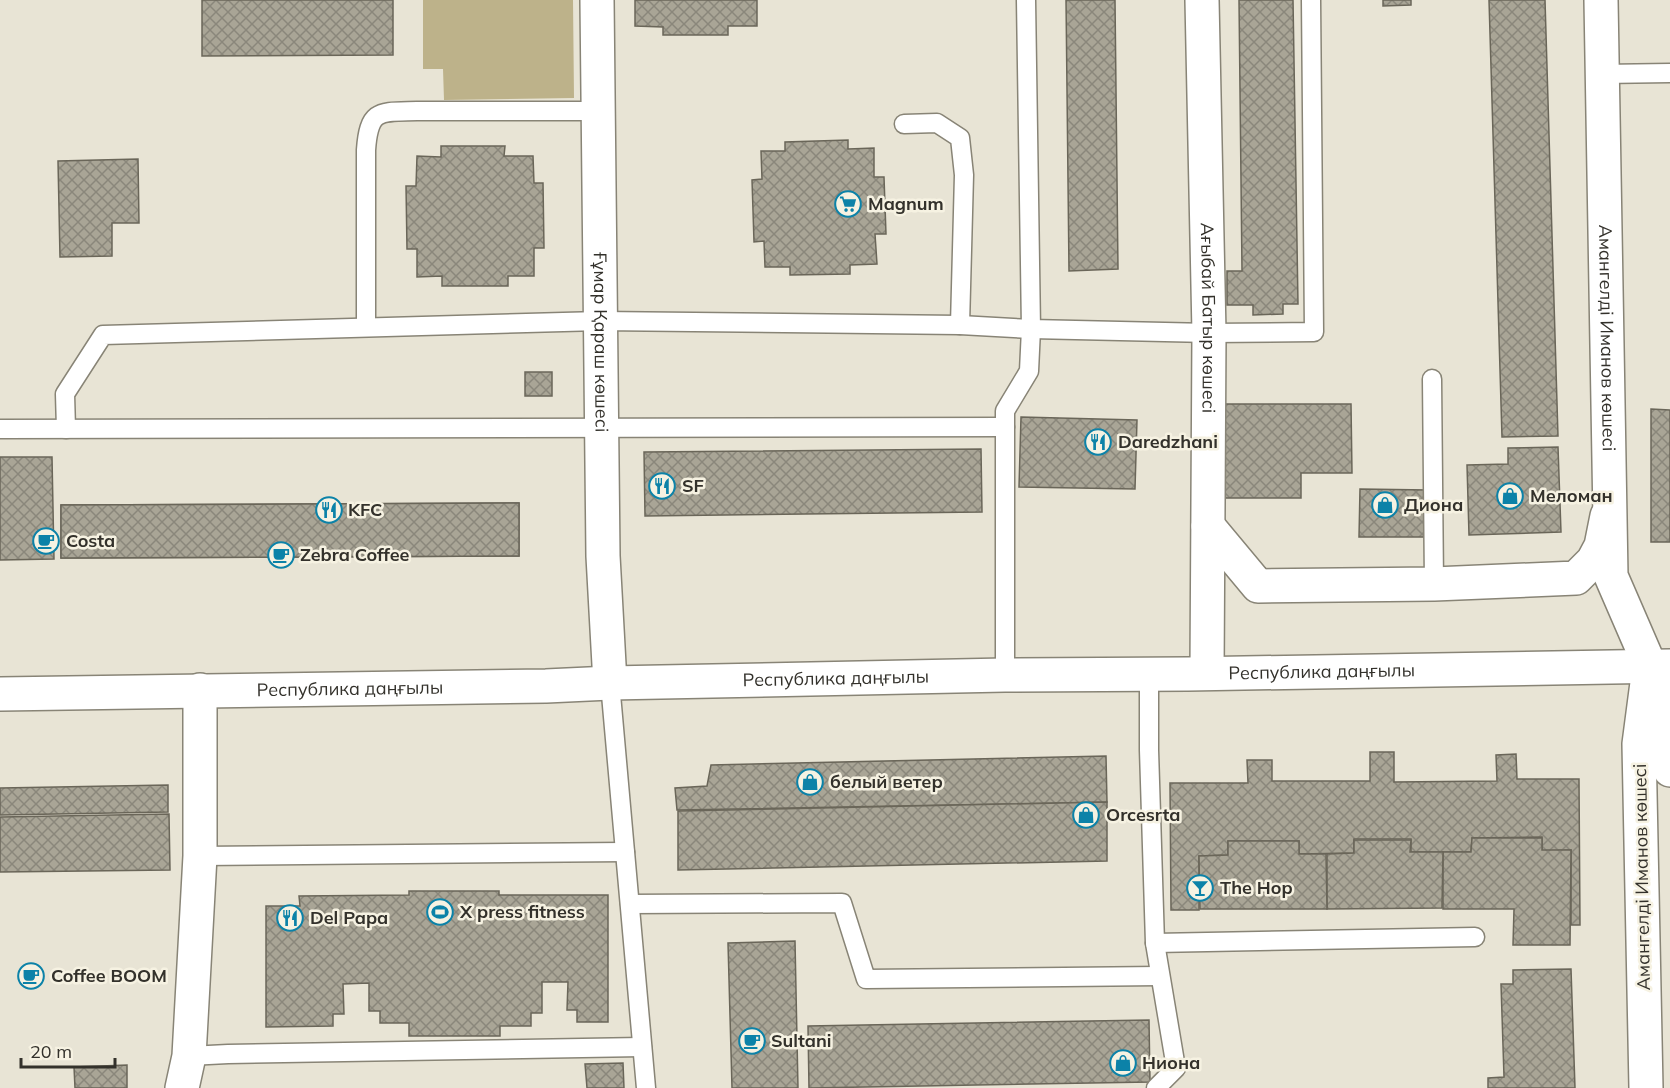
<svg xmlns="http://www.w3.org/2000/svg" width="1670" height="1088" font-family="Mulish,sans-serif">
<defs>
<pattern id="building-cross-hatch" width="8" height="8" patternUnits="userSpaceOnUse" patternTransform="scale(1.5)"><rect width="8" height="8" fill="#a9a596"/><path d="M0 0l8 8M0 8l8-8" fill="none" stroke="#8a877b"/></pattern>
</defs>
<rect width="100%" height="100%" fill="#e8e4d5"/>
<polygon fill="#bdb28a" points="423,0 573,0 574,98 444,100 443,69 423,69"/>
<g fill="url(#building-cross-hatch)" stroke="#6a6659" stroke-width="1.5">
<polygon points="202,0 393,0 393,55 202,56"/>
<polygon points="635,0 757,0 757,26 728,26 728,35 663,35 663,27 635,26"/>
<polygon points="1066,0 1115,0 1118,269 1069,271"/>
<polygon points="1239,0 1293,0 1298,304 1283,304 1283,314 1253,315 1253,305 1227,305 1227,271 1242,271"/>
<polygon points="1383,0 1411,0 1411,5 1383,6"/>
<polygon points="1489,0 1545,0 1558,436 1502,437"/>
<polygon points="848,140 848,149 874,148 874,177 884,177 886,234 875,234 877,264 850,265 850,274 790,275 790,267 765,267 764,241 754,242 752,180 762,179 761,151 785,151 785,142"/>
<polygon points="441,146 505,146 504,156 533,156 534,183 543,183 544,248 534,248 534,276 508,276 508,286 442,286 442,276 417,277 417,249 407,249 406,186 416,186 417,156 441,157"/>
<polygon points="138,159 139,223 112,223 112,256 60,257 58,161"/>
<rect x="525" y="372" width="27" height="24"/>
<polygon points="1224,404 1351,404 1352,473 1301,473 1301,498 1224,498"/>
<polygon points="1651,409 1670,410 1670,542 1651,542"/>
<polygon points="1021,417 1137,420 1135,489 1019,487"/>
<polygon points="1558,447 1561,532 1469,535 1467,465 1508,464 1508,448"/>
<polygon points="981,449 982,512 645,516 644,452"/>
<polygon points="0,457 52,457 54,559 0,560"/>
<polygon points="1360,489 1428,490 1427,537 1359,537"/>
<polygon points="519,503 519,556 61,558 61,505"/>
<polygon points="519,503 519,556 61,558 61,505"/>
<polygon points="1370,752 1394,752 1394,782 1497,781 1496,755 1516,754 1517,779 1579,779 1580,925 1571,925 1571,850 1542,851 1542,837 1472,838 1471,852 1411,852 1411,839 1354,839 1354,853 1299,854 1299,841 1228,841 1228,855 1199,856 1199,910 1171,910 1170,783 1248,783 1247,760 1272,760 1272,781 1370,781"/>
<polygon points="1106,756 1107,802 677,810 675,788 707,786 711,765"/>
<polygon points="168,785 168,812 0,815 0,788"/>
<polygon points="1107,802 1107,861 678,870 678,811"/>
<polygon points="169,814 170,870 0,872 0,817"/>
<polygon points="1472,838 1542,838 1542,850 1571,850 1570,945 1513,945 1514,909 1443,909 1443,852 1471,852"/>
<polygon points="1354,840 1411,840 1410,852 1443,852 1442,908 1327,909 1327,854 1354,853"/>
<polygon points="1228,841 1299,841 1299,854 1326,854 1327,909 1200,909 1199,856 1228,855"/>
<polygon points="409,891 499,891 499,895 608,895 608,1022 577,1022 577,1010 567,1010 568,982 542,982 542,1013 531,1013 531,1026 500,1026 500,1036 409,1036 409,1023 380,1023 380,1011 369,1011 369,983 343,984 344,1014 333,1014 333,1026 266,1027 266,906 300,906 299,896 409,895"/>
<polygon points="795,941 798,1088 732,1088 728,943"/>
<polygon points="1571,969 1575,1088 1488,1088 1488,1078 1504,1077 1501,984 1513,984 1513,970"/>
<polygon points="1149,1020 1150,1082 809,1088 808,1026"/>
<polygon points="623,1063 624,1088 587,1088 585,1064"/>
<polygon points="127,1065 127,1088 75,1088 74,1067"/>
</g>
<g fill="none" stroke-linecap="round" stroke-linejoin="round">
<g stroke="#888476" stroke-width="21">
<g id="lane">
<polyline points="1602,74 1670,73"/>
<polyline points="904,124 937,123 960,138 964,175 960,325"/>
<path d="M366,327V150C369,108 380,112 417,111H598"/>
<polyline points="1432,379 1434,584"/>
<polyline points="0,429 1005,427"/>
<polyline points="66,429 65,394 103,335 600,321 960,325 1031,329 1209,333 1314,332 1311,0"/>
<polyline points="1149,674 1149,750 1155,943 1176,1068 1156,1088"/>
<polyline points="1005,675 1005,411 1029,371 1031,329 1026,0"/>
<polyline points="610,683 646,1088"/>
<polyline points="200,856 625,852"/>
<polyline points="630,904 842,903 866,979 1160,976"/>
<polyline points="1155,943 1475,937"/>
<polyline points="189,1056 228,1054 642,1047"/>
</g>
</g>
<g stroke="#888476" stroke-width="36">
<g id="street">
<path id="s1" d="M597,0L603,556L610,683"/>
<path id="s2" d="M1202,0L1209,333L1207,672"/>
<polyline points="1208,526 1258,586 1434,584 1576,578 1593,561 1601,546 1607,516"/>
<polyline points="182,1088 189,1056 200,856 200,690"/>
</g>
</g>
<g stroke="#888476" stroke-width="36">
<g id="secondary">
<path id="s3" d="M1601,0L1611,576L1650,666L1669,743L1670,770"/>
<polyline points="1646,1088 1639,744 1647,683"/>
</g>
</g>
<g stroke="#888476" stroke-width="36">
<g id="primary">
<path id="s4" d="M0,694L546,686L610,683L1005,675L1188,674L1670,666"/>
</g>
</g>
<use href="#lane" stroke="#fff" stroke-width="18"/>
<use href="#street" stroke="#fff" stroke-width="33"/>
<use href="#secondary" stroke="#fff" stroke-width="33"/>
<use href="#primary" stroke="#fff" stroke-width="33"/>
</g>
<defs>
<g id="supermarket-ring" transform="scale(1.35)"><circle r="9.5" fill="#f6f2e2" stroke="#0c82a8" stroke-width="1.5"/><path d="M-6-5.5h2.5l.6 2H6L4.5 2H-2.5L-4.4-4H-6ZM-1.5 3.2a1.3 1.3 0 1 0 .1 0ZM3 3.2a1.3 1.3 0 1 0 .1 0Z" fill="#0c82a8"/></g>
<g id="restaurant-ring" transform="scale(1.35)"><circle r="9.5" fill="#f6f2e2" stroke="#0c82a8" stroke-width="1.5"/><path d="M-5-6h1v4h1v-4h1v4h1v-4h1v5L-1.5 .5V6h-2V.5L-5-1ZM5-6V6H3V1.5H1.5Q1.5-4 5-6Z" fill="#0c82a8"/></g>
<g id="shop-ring" transform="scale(1.35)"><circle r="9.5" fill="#f6f2e2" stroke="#0c82a8" stroke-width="1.5"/><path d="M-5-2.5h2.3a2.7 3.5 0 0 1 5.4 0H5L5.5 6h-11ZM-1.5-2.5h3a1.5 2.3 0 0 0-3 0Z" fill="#0c82a8"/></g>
<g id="cafe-ring" transform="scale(1.35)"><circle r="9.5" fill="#f6f2e2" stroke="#0c82a8" stroke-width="1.5"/><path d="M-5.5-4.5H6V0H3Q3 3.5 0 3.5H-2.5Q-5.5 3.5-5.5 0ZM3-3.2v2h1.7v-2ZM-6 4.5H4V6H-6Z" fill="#0c82a8"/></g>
<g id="bar-ring" transform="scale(1.35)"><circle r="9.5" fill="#f6f2e2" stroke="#0c82a8" stroke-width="1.5"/><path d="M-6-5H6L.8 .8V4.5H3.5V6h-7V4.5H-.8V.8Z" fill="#0c82a8"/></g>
<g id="stadium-ring" transform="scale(1.35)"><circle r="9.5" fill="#f6f2e2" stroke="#0c82a8" stroke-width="1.5"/><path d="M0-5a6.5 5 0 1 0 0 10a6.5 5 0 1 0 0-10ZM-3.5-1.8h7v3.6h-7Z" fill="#0c82a8"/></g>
</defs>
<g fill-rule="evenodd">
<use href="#supermarket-ring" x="848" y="204"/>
<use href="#restaurant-ring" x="1098" y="442"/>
<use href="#restaurant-ring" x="662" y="486"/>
<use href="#shop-ring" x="1510" y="496"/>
<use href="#shop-ring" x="1385" y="505"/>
<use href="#restaurant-ring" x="329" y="510"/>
<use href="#cafe-ring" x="46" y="541"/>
<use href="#cafe-ring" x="281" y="555"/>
<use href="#shop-ring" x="810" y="782"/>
<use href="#shop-ring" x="1086" y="815"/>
<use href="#bar-ring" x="1200" y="888"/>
<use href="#stadium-ring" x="440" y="912"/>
<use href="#restaurant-ring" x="290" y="918"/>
<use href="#cafe-ring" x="31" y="976"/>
<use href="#cafe-ring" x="752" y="1041"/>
<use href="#shop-ring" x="1123" y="1063"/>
</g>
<g text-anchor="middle" stroke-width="5" stroke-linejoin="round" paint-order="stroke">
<g font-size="18" font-weight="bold" fill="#33312b" stroke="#f6f2e2" text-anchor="start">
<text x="868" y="210">Magnum</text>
<text x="1118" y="448">Daredzhani</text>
<text x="682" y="492">SF</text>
<text x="1530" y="502">Меломан</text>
<text x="1404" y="511">Диона</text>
<text x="348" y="516">KFC</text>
<text x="66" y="547">Costa</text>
<text x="300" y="561">Zebra Coffee</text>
<text x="830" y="788">белый ветер</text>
<text x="1106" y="821">Orcesrta</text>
<text x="1220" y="894">The Hop</text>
<text x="460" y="918">X press fitness</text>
<text x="310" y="924">Del Papa</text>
<text x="51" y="982">Coffee BOOM</text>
<text x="771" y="1047">Sultani</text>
<text x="1142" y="1069">Ниона</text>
</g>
<g font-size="18" fill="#33312b" stroke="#f6f2e2">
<text dy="6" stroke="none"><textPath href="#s2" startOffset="318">Ағыбай Батыр көшесі</textPath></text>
<text dy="6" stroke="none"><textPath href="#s3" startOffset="338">Амангелді Иманов көшесі</textPath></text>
<text dy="6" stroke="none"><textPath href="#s1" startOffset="342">Ғұмар Қараш көшесі</textPath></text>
<text dy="6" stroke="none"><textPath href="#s4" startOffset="1322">Республика даңғылы</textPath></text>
<text dy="6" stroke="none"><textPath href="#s4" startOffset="836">Республика даңғылы</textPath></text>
<text dy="6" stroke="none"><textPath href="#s4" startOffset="350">Республика даңғылы</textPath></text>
<text transform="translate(1642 877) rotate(-91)" y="6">Амангелді Иманов көшесі</text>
</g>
</g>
<path d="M21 1058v9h94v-9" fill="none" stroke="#33312b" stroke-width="3"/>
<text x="30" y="1058" font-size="18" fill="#33312b" stroke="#f6f2e2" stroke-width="4.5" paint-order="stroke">20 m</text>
</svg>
